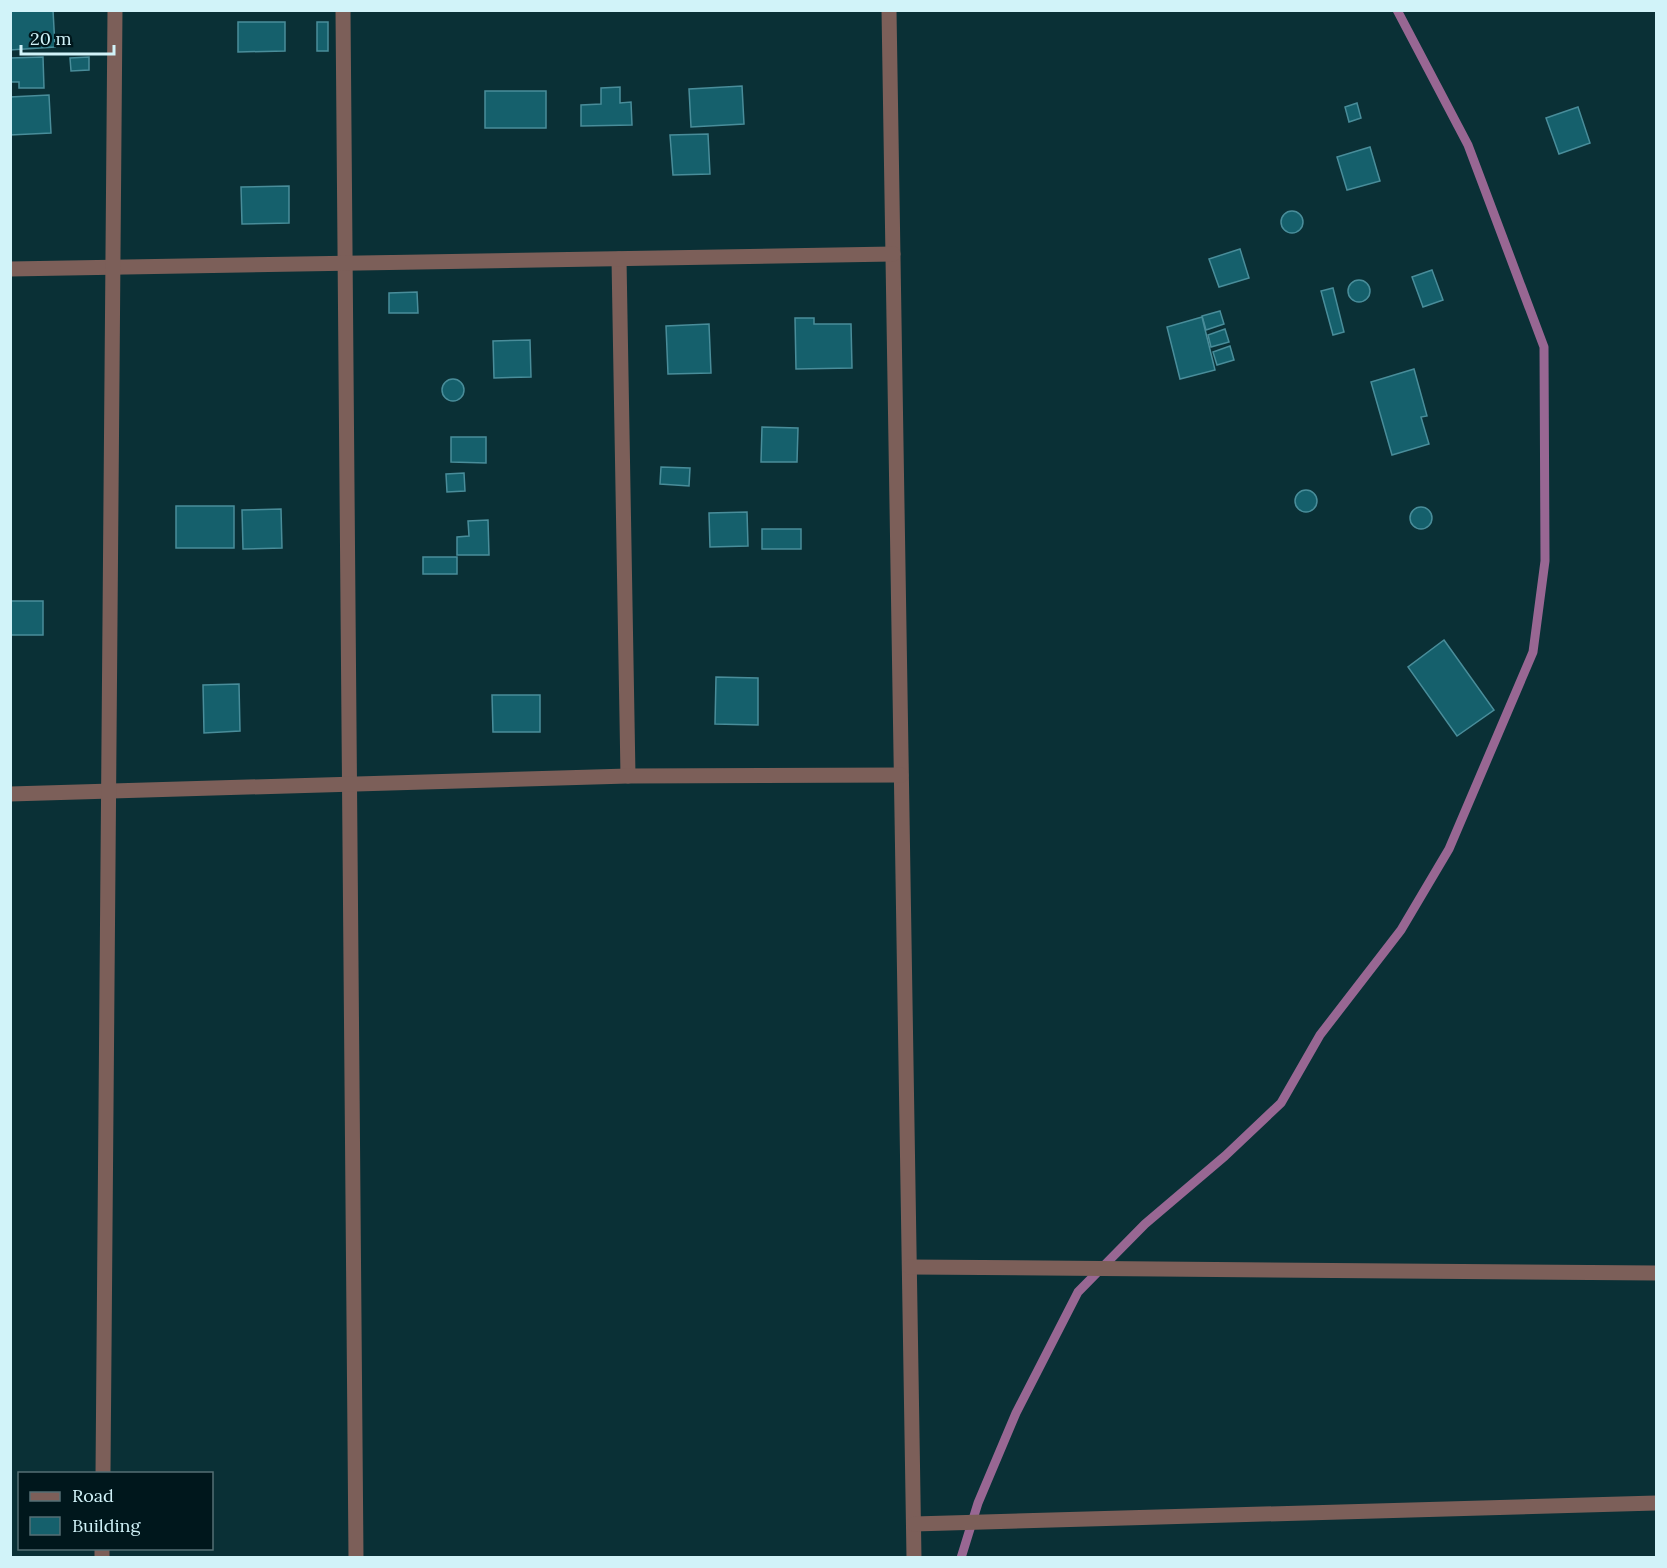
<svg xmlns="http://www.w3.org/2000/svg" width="1667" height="1568" font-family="Lora,serif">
<rect width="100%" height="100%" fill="#0a3036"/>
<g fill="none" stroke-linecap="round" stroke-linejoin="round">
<polyline stroke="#986793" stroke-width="9" points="961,1558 978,1503 1016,1413 1078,1292 1145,1224 1225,1156 1281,1103 1320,1035 1401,930 1449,849 1533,652 1545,561 1544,347 1468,145 1397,10"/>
</g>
<g fill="#15606c" stroke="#498d9a" stroke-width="1.5">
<polygon points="10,10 53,10 55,47 10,50"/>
<polygon points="238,22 285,22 285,51 238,52"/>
<rect x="317" y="22" width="11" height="29"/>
<polygon points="43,57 44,88 19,88 19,82 10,82 10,58"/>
<polygon points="89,57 89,70 71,71 70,58"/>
<polygon points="742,86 744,124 691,127 689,89"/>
<polygon points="620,87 620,103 631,102 632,125 581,126 581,105 601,104 601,88"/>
<rect x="485" y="91" width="61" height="37"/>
<polygon points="49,95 51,133 10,135 10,97"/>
<polygon points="1357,103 1361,118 1349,122 1345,107"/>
<polygon points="1578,107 1590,143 1559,154 1546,118"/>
<polygon points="708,134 710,174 673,175 670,135"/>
<polygon points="1370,147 1380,181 1347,190 1337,157"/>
<polygon points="289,186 289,223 242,224 241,187"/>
<circle cx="1292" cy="222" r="11"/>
<polygon points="1240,249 1249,278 1219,287 1209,259"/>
<polygon points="1432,270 1443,300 1423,307 1412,277"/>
<circle cx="1359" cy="291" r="11"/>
<polygon points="1333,288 1344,332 1333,335 1321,291"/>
<polygon points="417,292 418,313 389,313 389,293"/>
<polygon points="1220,311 1224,324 1206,330 1202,316"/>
<polygon points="1202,317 1215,370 1180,379 1167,327"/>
<polygon points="795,318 814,318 814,324 851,324 852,368 796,369"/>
<polygon points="709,324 711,373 668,374 666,326"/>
<polygon points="1225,329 1229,342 1211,347 1208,335"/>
<polygon points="530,340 531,377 494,378 493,341"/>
<polygon points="1230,346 1234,360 1217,365 1213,352"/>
<polygon points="1414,369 1427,416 1421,417 1429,444 1392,455 1371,382"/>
<circle cx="453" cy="390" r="11"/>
<polygon points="762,427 798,428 797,462 761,462"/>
<polygon points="451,437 486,437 486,463 451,462"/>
<polygon points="661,467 690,468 689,486 660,484"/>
<polygon points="464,473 465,491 447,492 446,474"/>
<circle cx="1306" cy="501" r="11"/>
<rect x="176" y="506" width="58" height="42"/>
<circle cx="1421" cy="518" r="11"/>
<polygon points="281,509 282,548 243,549 242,510"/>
<polygon points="747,512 748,546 710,547 709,513"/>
<polygon points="488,520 489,555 457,555 457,537 469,536 468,521"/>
<rect x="762" y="529" width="39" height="20"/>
<rect x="423" y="557" width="34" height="17"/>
<rect x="10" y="601" width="33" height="34"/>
<polygon points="1444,640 1494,710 1457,736 1408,667"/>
<polygon points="716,677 758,678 758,725 715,724"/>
<polygon points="239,684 240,731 204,733 203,685"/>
<polygon points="492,695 540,695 540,732 493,732"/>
</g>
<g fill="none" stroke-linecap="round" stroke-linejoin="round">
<g stroke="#7c5f59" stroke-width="15">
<polyline points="343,10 356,1558"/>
<polyline points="889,10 914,1558"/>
<polyline points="619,259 628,776"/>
<polyline points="10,269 893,254"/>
<polyline points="10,794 628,776 901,775"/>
<polyline points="910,1267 1656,1273"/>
<polyline points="103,1474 115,10"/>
<polyline points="914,1524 1656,1503"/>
<polyline points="102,1558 102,1548"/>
</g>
</g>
<rect width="1667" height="1568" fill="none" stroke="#d1f3f9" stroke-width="24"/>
<rect x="18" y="1472" width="195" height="78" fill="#00171c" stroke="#546f74" stroke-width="1.5"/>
<rect x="30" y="1492" width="30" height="9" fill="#7c5f59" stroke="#546f74" stroke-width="1.5"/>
<text x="72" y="1502" font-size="18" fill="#d1f3f9">Road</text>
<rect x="30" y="1517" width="30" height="18" fill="#15606c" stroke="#546f74" stroke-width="1.5"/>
<text x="72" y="1532" font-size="18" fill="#d1f3f9">Building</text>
<path d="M21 45v9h93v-9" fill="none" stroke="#d1f3f9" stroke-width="3"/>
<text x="30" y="45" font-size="18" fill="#d1f3f9" stroke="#00171c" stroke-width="4.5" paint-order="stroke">20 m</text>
</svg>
